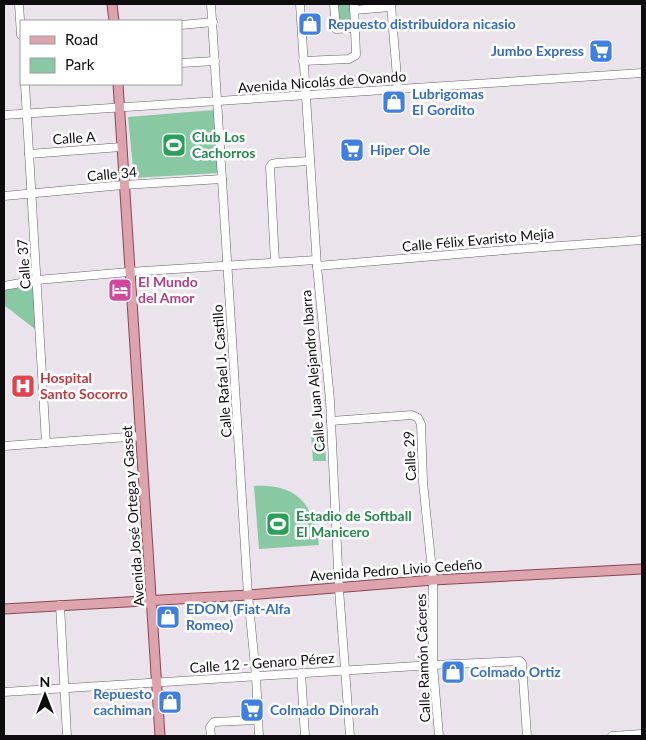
<svg xmlns="http://www.w3.org/2000/svg" width="646" height="740" font-family="Lato,sans-serif">
<rect width="100%" height="100%" fill="#ebe3ec"/>
<g fill="#88c9a3">
<polygon points="337,4 350,4 352,23 339,26"/>
<polygon points="214,110 218,173 134,178 128,117"/>
<polygon points="37,283 40,333 4,305 4,289"/>
<polygon points="324,432 326,461 313,461 311,433"/>
<path d="M254,486C298,484 313,504 319,545L259,549Z"/>
</g>
<g fill="none" stroke-linecap="round" stroke-linejoin="round">
<g stroke="#666067" stroke-width="9">
<g id="minor">
<polyline points="19,4 21,35"/>
<polyline points="211,4 248,595 256,676 259,736"/>
<polyline points="300,4 317,266 330,400 339,589 350,736"/>
<polyline points="334,4 336,29 355,28"/>
<polyline points="391,4 398,90"/>
<polyline points="354,10 391,7"/>
<polyline points="181,25 213,22"/>
<polyline points="303,61 349,59 356,55 354,4"/>
<polyline points="181,63 215,61"/>
<polyline points="25,84 46,443"/>
<polyline points="4,115 642,73"/>
<polyline points="29,154 121,147"/>
<polyline points="4,196 123,185 222,179"/>
<polyline points="275,262 270,167 272,164 277,163 310,161"/>
<polyline points="317,266 506,250 642,240"/>
<polyline points="4,286 37,280 129,272 316,260"/>
<polyline points="331,421 412,415 418,418 421,424 423,482 433,580 433,665 439,736"/>
<polyline points="4,446 141,436"/>
<polyline points="60,605 67,736"/>
<polyline points="301,673 305,736"/>
<polyline points="4,692 433,665 520,661 522,663 527,736"/>
<polyline points="211,736 210,727 214,722 258,720"/>
<polyline points="612,736 642,734"/>
</g>
</g>
<g stroke="#874852" stroke-width="11">
<g id="major">
<polyline points="112,4 114,21"/>
<polyline points="118,84 160,736"/>
<polyline points="4,609 248,595 433,580 642,569"/>
</g>
</g>
<use href="#minor" stroke="#fff" stroke-width="8"/>
<use href="#major" stroke="#dea4ad" stroke-width="9"/>
</g>
<defs>
<g id="shop-square" transform="scale(1.25)"><rect x="-9" y="-9" width="18" height="18" rx="4" fill="#3f7fe0" stroke="#fff"/><path d="M-5-2.5h2.3a2.7 3.5 0 0 1 5.4 0H5L5.5 6h-11ZM-1.5-2.5h3a1.5 2.3 0 0 0-3 0Z" fill="#fff"/></g>
<g id="supermarket-square" transform="scale(1.25)"><rect x="-9" y="-9" width="18" height="18" rx="4" fill="#3f7fe0" stroke="#fff"/><path d="M-6-5.5h2.5l.6 2H6L4.5 2H-2.5L-4.4-4H-6ZM-1.5 3.2a1.3 1.3 0 1 0 .1 0ZM3 3.2a1.3 1.3 0 1 0 .1 0Z" fill="#fff"/></g>
<g id="stadium-square" transform="scale(1.25)"><rect x="-9" y="-9" width="18" height="18" rx="4" fill="#2e9e5b" stroke="#fff"/><path d="M0-5a6.5 5 0 1 0 0 10a6.5 5 0 1 0 0-10ZM-3.5-1.8h7v3.6h-7Z" fill="#fff"/></g>
<g id="hotel-square" transform="scale(1.25)"><rect x="-9" y="-9" width="18" height="18" rx="4" fill="#d1479c" stroke="#fff"/><path d="M-6-4.5h1.5V1H6V5H4.5V3h-9V5H-6ZM-4 0a1.8 1.8 0 1 1 3.6 0ZM.5 0V-2.5h3Q6-2.5 6 0Z" fill="#fff"/></g>
<g id="hospital-square" transform="scale(1.25)"><rect x="-9" y="-9" width="18" height="18" rx="4" fill="#e0444e" stroke="#fff"/><path d="M-5-5h3v3.5h4V-5h3V5h-3V1.5h-4V5h-3Z" fill="#fff"/></g>
</defs>
<g fill-rule="evenodd">
<use href="#shop-square" x="310" y="24"/>
<use href="#supermarket-square" x="601" y="51"/>
<use href="#shop-square" x="394" y="102"/>
<use href="#stadium-square" x="174" y="145"/>
<use href="#supermarket-square" x="352" y="150"/>
<use href="#hotel-square" x="120" y="290"/>
<use href="#hospital-square" x="23" y="386"/>
<use href="#stadium-square" x="278" y="524"/>
<use href="#shop-square" x="168" y="617"/>
<use href="#shop-square" x="453" y="672"/>
<use href="#shop-square" x="170" y="702"/>
<use href="#supermarket-square" x="252" y="710"/>
</g>
<g text-anchor="middle" stroke-width="5" stroke-linejoin="round" paint-order="stroke">
<g font-size="14" font-weight="bold" fill="#366cbe" stroke="#fff" text-anchor="start">
<text x="328" y="29">Repuesto distribuidora nicasio</text>
<text x="584" y="56" text-anchor="end">Jumbo Express</text>
<text x="412" y="99">Lubrigomas<tspan x="412" dy="16">El Gordito</tspan></text>
<text x="370" y="155">Hiper Ole</text>
<text x="186" y="614">EDOM (Fiat-Alfa<tspan x="186" dy="16">Romeo)</tspan></text>
<text x="470" y="677">Colmado Ortiz</text>
<text x="152" y="699" text-anchor="end">Repuesto<tspan x="152" dy="16">cachiman</tspan></text>
<text x="270" y="715">Colmado Dinorah</text>
</g>
<g font-size="14" fill="#0f0c0f" stroke="#fff">
<text transform="translate(322 82) rotate(-4)" y="5">Avenida Nicolás de Ovando</text>
<text transform="translate(74 138) rotate(-4)" y="5">Calle A</text>
<text transform="translate(112 174) rotate(-5)" y="5">Calle 34</text>
<text transform="translate(478 240) rotate(-5)" y="5">Calle Félix Evaristo Mejía</text>
<text transform="translate(24 264) rotate(-94)" y="5">Calle 37</text>
<text transform="translate(222 371) rotate(-94)" y="5">Calle Rafael J. Castillo</text>
<text transform="translate(313 371) rotate(-95)" y="5">Calle Juan Alejandro lbarra</text>
<text transform="translate(410 456) rotate(-93)" y="5">Calle 29</text>
<text transform="translate(133 516) rotate(-94)" y="5">Avenida José Ortega y Gasset</text>
<text transform="translate(396 570) rotate(-4)" y="5">Avenida Pedro Livio Cedeño</text>
<text transform="translate(423 658) rotate(-92)" y="5">Calle Ramón Cáceres</text>
<text transform="translate(262 663) rotate(-4)" y="5">Calle 12 - Genaro Pérez</text>
</g>
<g font-size="14" font-weight="bold" fill="#27864d" stroke="#fff" text-anchor="start">
<text x="192" y="142">Club Los<tspan x="192" dy="16">Cachorros</tspan></text>
<text x="296" y="521">Estadio de Softball<tspan x="296" dy="16">El Manicero</tspan></text>
</g>
<g font-size="14" font-weight="bold" fill="#b23c85" stroke="#fff" text-anchor="start">
<text x="138" y="287">El Mundo<tspan x="138" dy="16">del Amor</tspan></text>
</g>
<g font-size="14" font-weight="bold" fill="#be3a42" stroke="#fff" text-anchor="start">
<text x="40" y="383">Hospital<tspan x="40" dy="16">Santo Socorro</tspan></text>
</g>
</g>
<rect width="646" height="740" fill="none" stroke="#0f0c0f" stroke-width="10"/>
<rect x="20" y="20" width="162" height="65" fill="#ffffff" stroke="#9f9e9f"/>
<rect x="30" y="36" width="25" height="8" fill="#dea4ad" stroke="#9f9e9f"/>
<text x="65" y="45" font-size="15" fill="#0f0c0f">Road</text>
<rect x="30" y="58" width="25" height="15" fill="#88c9a3" stroke="#9f9e9f"/>
<text x="65" y="70" font-size="15" fill="#0f0c0f">Park</text>
<g transform="translate(45 695)" stroke="#ffffff" stroke-width="4" paint-order="stroke">
<path d="M0-4L9 19L0 12L-9 19Z" fill="#0f0c0f"/>
<text y="-8" font-size="14" font-weight="bold" text-anchor="middle" fill="#0f0c0f">N</text>
</g>
</svg>
